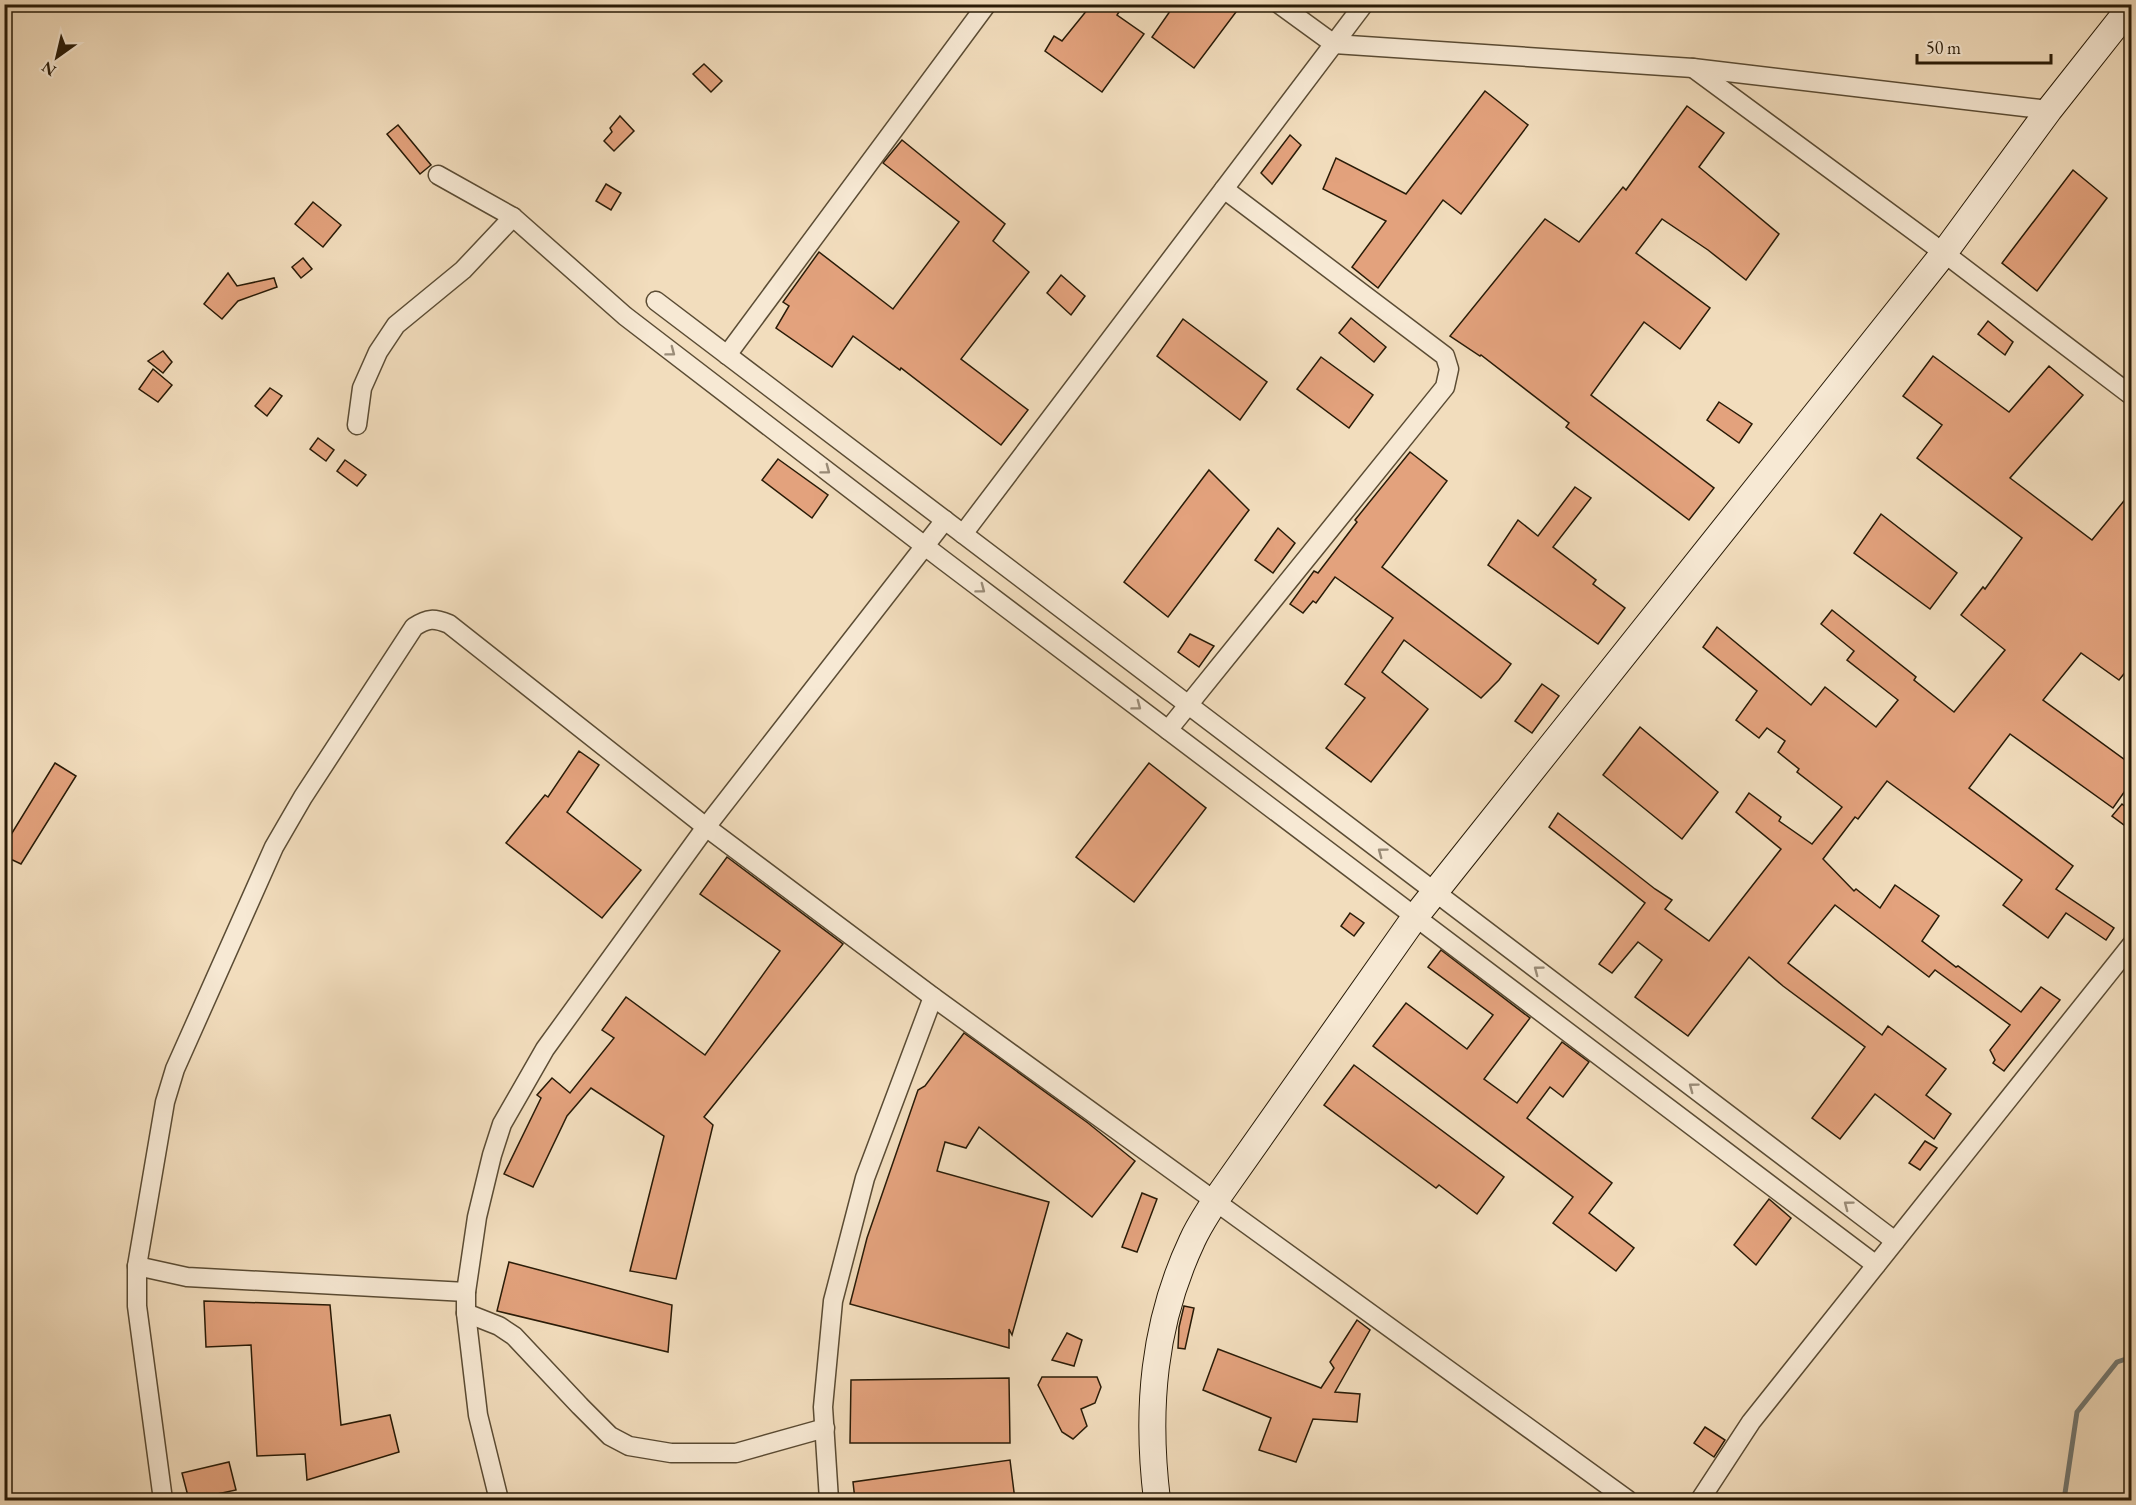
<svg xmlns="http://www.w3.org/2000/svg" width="2136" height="1505" font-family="'EB Garamond',serif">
<rect width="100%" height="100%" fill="#f2ddbd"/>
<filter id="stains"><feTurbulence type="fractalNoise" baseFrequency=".00333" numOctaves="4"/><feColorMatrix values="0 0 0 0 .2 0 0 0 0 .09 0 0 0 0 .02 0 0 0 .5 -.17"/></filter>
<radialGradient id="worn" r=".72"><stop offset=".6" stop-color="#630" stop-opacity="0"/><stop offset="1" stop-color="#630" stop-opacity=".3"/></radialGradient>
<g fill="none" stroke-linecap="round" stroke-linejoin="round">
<polyline stroke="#727974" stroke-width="5" points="2064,1500 2077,1412 2117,1362 2132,1357"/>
</g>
<g fill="#e3a27d" stroke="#291b07" stroke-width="1.5">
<polygon points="1092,4 1124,4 1117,15 1144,34 1102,92 1045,51 1054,36 1062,41"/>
<polygon points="1175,4 1242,4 1194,68 1152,37"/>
<polygon points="704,64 722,81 711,92 693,74"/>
<polygon points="1485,91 1528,125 1461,214 1443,200 1378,288 1352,267 1386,221 1323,189 1336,158 1406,194"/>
<polygon points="1687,106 1724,133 1699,167 1779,234 1746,280 1708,250 1662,219 1636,253 1710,308 1680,349 1644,322 1591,395 1714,488 1689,520 1566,427 1569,423 1481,355 1480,356 1450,336 1545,219 1579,242 1623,187 1626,190"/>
<polygon points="620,116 634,131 614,151 604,141 612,132 610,128"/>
<polygon points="398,125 431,165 420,174 387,134"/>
<polygon points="1290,135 1301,145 1272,184 1261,173"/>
<polygon points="902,140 1005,224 993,241 1029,272 961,359 1028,410 1001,445 901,368 900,370 853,336 832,367 776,328 789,306 783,302 819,252 893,309 959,222 883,163"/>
<polygon points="2073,170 2107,198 2037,291 2002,263"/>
<polygon points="606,184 621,193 611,210 596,201"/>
<polygon points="313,202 341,225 323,247 295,224"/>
<polygon points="303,258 312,269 301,278 292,267"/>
<polygon points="228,273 237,286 274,278 277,287 238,301 222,319 204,304"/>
<polygon points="1061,275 1085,296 1071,315 1047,293"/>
<polygon points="1351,318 1386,347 1374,362 1339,333"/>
<polygon points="1183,319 1267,382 1240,420 1157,356"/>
<polygon points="1988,321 2013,342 2005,355 1978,334"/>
<polygon points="163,351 172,362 163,373 148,361"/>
<polygon points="1933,356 2009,412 2049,366 2083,395 2010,478 2092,540 2132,491 2132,664 2119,680 2081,653 2043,700 2132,765 2132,781 2113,808 2010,734 1969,788 2073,866 2056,889 2114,928 2106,940 2066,913 2048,938 2003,905 2022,880 1887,781 1858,819 1855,817 1823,859 1854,891 1856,889 1880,908 1895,885 1939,916 1922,941 1956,967 1958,966 2021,1012 2041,987 2060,1000 2004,1071 1993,1063 1995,1060 1990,1050 2010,1025 1935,970 1929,977 1835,905 1788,963 1882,1035 1888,1026 1946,1069 1926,1095 1951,1114 1934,1139 1875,1094 1840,1139 1812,1118 1865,1047 1783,986 1749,957 1688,1036 1635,997 1662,960 1638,942 1612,973 1599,964 1645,903 1549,827 1558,813 1655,889 1672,900 1665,909 1709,941 1781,849 1736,812 1749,793 1781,817 1779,821 1812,844 1842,807 1797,772 1799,769 1778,752 1785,741 1767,728 1759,738 1736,720 1757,691 1703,647 1717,627 1811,705 1825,687 1876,727 1898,700 1847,660 1854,651 1821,624 1832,610 1916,677 1914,680 1954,712 2005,650 1961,615 1983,587 1985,589 2022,538 1917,458 1942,425 1903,396"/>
<polygon points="1321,357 1373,395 1349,428 1297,389"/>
<polygon points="153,369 172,385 158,402 139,389"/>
<polygon points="270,388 282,396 267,416 255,406"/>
<polygon points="1719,402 1752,424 1739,443 1707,420"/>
<polygon points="318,438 334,450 326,461 310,449"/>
<polygon points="1410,452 1447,481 1382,567 1511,664 1499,680 1481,698 1404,640 1382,672 1428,709 1371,782 1326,748 1365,698 1345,684 1393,618 1335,577 1316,603 1313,601 1303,613 1290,604 1314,571 1318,573 1357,522 1355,520"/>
<polygon points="778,459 828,495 812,518 762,480"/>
<polygon points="345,460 366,475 357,486 337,471"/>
<polygon points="1209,470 1249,510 1168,617 1124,582"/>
<polygon points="1575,487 1591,498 1553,547 1596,580 1593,584 1625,608 1598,644 1488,565 1518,520 1538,536"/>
<polygon points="1881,514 1957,573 1930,609 1854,553"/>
<polygon points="1278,528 1295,543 1273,573 1255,560"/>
<polygon points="1190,634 1214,646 1199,667 1178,652"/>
<polygon points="1542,684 1559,696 1532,733 1515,721"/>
<polygon points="1640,727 1718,792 1682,839 1603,775"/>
<polygon points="579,751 599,765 567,812 641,870 602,918 506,843 545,795 548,797"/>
<polygon points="55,763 76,776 21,864 4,856 4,846"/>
<polygon points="1149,763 1206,808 1134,902 1076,857"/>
<polygon points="2122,804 2132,812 2132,831 2112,816"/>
<polygon points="727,857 843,944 704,1117 713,1125 676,1279 630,1271 664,1136 591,1088 567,1116 533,1187 504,1174 541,1098 537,1095 552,1078 570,1093 614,1038 602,1030 626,997 705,1055 780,951 700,894"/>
<polygon points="1350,913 1364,923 1354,936 1341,926"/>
<polygon points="1441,950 1530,1018 1484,1079 1517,1103 1562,1042 1589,1062 1563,1097 1550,1087 1527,1118 1612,1183 1589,1213 1634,1248 1616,1271 1553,1223 1573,1197 1373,1046 1406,1003 1467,1049 1493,1015 1428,967"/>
<polygon points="964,1033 1088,1123 1135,1161 1092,1217 979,1127 966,1148 945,1142 937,1171 1049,1202 1012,1335 1009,1329 1009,1348 850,1304 867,1238 918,1090 925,1086"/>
<polygon points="1354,1065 1504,1177 1477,1214 1439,1185 1436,1188 1324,1105"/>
<polygon points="1925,1141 1937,1148 1920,1170 1909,1163"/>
<polygon points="1142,1193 1157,1199 1137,1252 1122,1247"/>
<polygon points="1769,1199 1791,1218 1756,1265 1734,1245"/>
<polygon points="509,1262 672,1305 668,1352 497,1311"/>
<polygon points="204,1301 330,1305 341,1425 390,1415 399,1452 307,1480 305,1454 257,1456 251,1345 206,1347"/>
<polygon points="1184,1306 1194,1308 1185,1349 1178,1348 1179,1327"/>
<polygon points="1357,1320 1370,1330 1335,1392 1360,1394 1357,1422 1313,1419 1296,1462 1259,1450 1271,1418 1203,1390 1218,1349 1321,1388 1334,1368 1330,1362"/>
<polygon points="1067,1333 1082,1340 1074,1366 1052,1360"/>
<polygon points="1042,1377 1097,1377 1101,1387 1095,1403 1081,1409 1087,1426 1073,1439 1062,1432 1038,1385"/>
<polygon points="1009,1378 1010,1443 850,1443 851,1380"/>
<polygon points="1705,1427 1725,1440 1714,1457 1694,1443"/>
<polygon points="1010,1460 1015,1500 855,1500 853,1482"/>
<polygon points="229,1462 236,1490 189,1500 182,1473"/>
</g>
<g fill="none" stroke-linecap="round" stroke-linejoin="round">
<g stroke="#5b4c34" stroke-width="21">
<g id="street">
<polyline points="1279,4 1334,44 1693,68 2049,110"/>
<polyline points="1693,68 1944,253 2132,396"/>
<polyline points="438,175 513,217 625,316 943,560 1876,1265"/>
<polyline points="656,301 1895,1241"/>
<polyline points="727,355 987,4"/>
<polyline points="357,425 362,388 378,352 396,325 463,270 513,217"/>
<polyline points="963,534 1364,4"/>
<polyline points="1168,730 1445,387 1449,369 1445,356 1224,189"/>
<polyline points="137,1266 187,1277 466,1292"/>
<polyline points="466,1313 499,1326 514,1336 580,1406 610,1436 629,1446 671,1453 736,1453 825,1428"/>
<path d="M163,1500L137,1306V1266L165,1102L175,1069L274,847L303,797L414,627C428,618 434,618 449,624L706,827L933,997L1628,1500"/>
<polyline points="499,1500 478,1415 466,1313 466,1292 477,1217 492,1155 502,1124 545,1049 706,827 945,520"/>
<polyline points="829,1500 823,1407 833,1301 865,1178 933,997"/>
<polyline points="1700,1500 1751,1422 2132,944"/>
</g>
</g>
<g stroke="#291b07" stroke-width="28">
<path id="secondary" d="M1157,1500C1146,1410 1153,1324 1192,1241C1198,1227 1207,1214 1215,1201L1415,917L1944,253L2049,110L2132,5"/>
</g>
<use href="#street" stroke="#f7e9d4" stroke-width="18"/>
<use href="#secondary" stroke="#f7e9d4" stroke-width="26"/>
</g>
<defs><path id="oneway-chevron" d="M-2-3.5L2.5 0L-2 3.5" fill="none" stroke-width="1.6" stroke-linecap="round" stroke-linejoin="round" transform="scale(1.5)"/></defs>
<g stroke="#9a8c78">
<use href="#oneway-chevron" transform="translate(671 352) rotate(37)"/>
<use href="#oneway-chevron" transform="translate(826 470) rotate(37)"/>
<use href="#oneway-chevron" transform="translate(981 589) rotate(37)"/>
<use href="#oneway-chevron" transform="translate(1137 706) rotate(37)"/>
<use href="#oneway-chevron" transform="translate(1382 852) rotate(-143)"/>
<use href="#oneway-chevron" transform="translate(1538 970) rotate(-143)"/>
<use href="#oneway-chevron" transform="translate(1693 1087) rotate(-143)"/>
<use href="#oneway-chevron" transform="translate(1848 1205) rotate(-143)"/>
</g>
<rect width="2136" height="1505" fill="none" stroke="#f2ddbd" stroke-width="24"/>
<rect x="6" y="6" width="2124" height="1493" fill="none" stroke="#291b07" stroke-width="3"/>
<rect x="12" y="12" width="2112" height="1481" fill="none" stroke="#291b07" stroke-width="1.5"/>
<g transform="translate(57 57) rotate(214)" stroke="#f7e9d4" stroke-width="4.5" paint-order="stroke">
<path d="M0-4.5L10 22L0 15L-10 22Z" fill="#291b07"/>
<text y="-9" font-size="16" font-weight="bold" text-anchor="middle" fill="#291b07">N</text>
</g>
<path d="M1917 54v9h134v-9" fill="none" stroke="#291b07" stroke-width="3"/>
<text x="1926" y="54" font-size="18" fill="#291b07" stroke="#f7e9d4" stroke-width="4.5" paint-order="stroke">50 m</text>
<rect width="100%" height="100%" filter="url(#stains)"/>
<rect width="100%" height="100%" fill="url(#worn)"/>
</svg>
